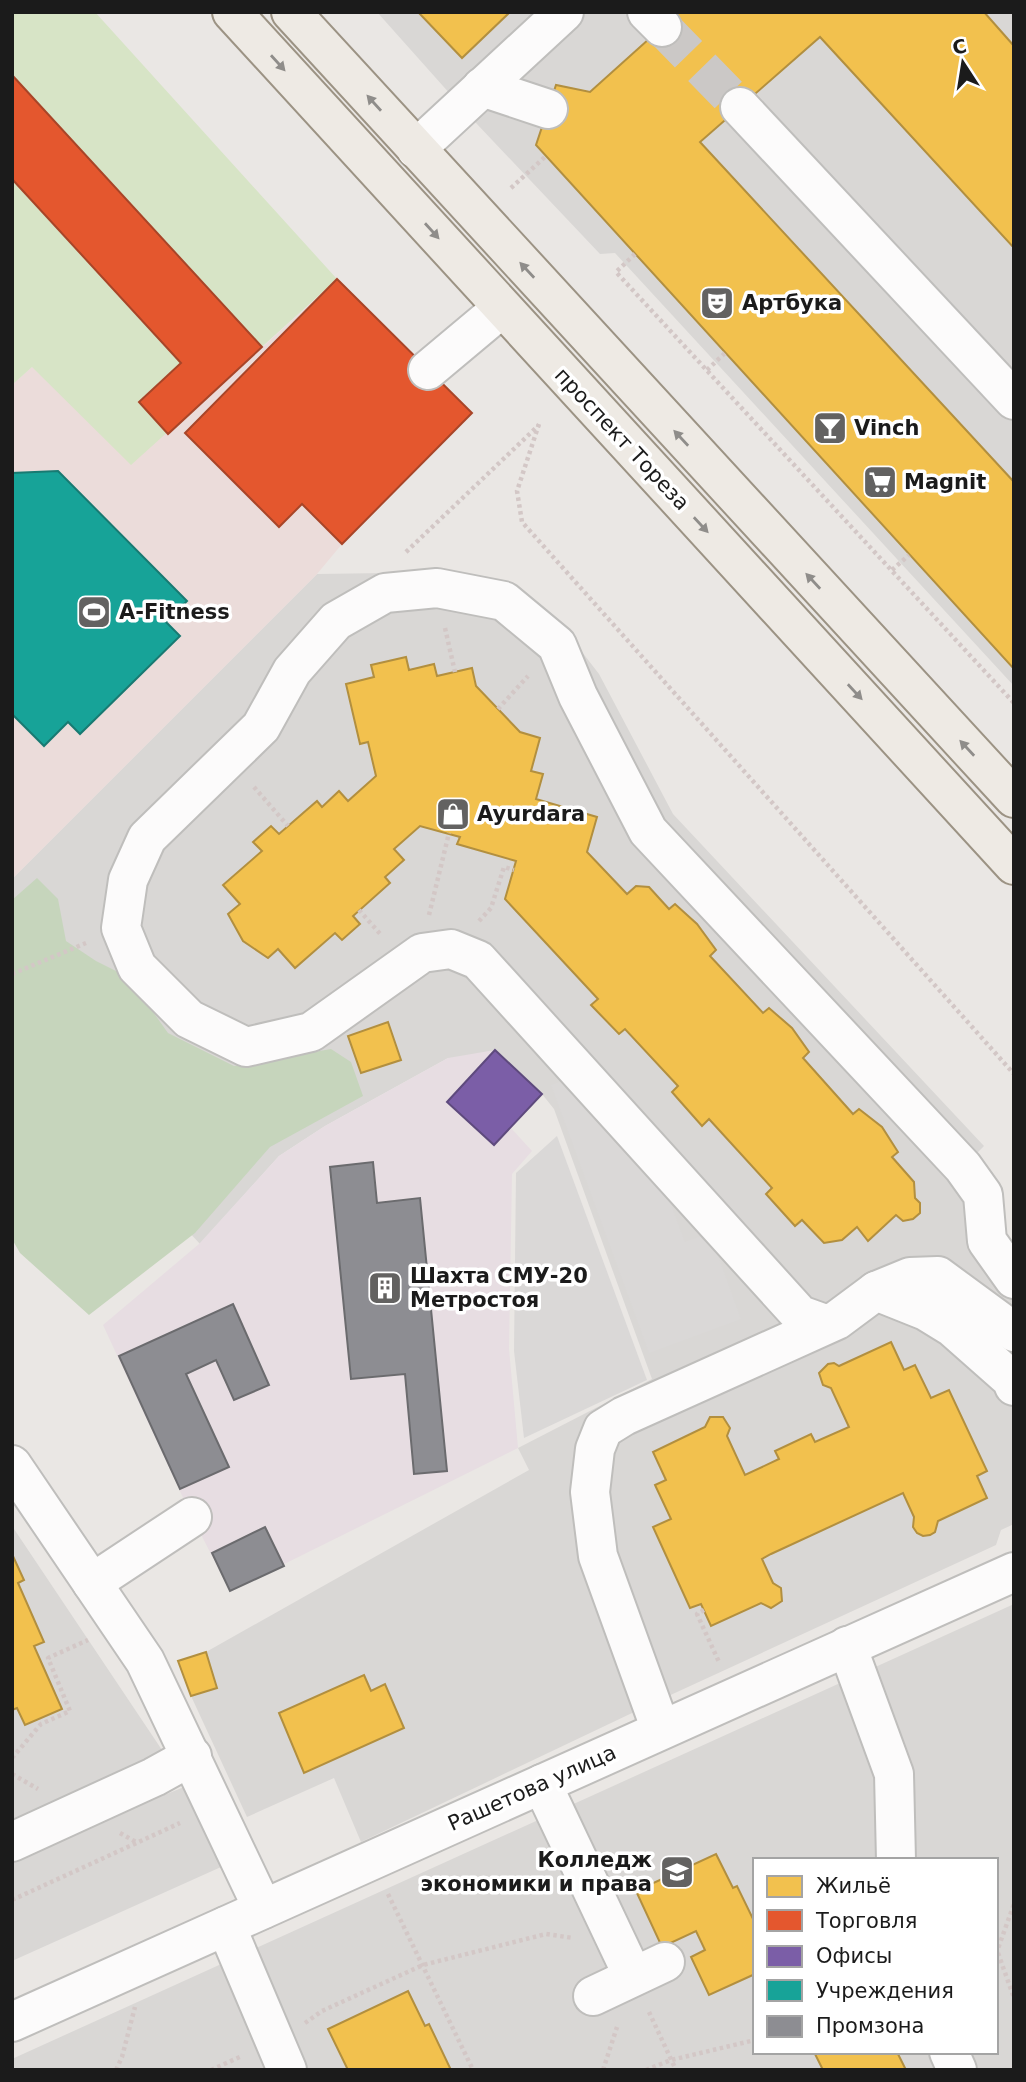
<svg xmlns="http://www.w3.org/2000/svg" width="1026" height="2082" font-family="'DejaVu Sans',sans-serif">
<rect width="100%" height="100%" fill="#eae7e4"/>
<g fill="#d9d7d5" fill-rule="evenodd">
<polygon points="377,12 1014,12 1014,686 615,253 600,254 476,123"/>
<polygon points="457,572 519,592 565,630 599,674 673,814 984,1146 971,1159 1014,1265 1014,1524 1001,1530 996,1545 651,1704 361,1842 334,1778 247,1817 191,1696 178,1661 206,1652 529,1470 518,1448 652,1379 554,1109 542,1094 448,1058 325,1126 279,1156 200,1244 12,1040 12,879 317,574"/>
<polygon points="12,1526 164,1753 149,1764 162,1796 184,1787 221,1867 12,1961"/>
<path d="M1014,1604V2070H12V2059ZM755,1860H996V2052H755Z"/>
</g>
<polygon fill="#ebdcda" points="337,279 342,544 317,574 12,879 12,385 32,367 168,434"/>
<polygon fill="#e7dde2" points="495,1050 542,1094 511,1128 532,1151 512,1174 509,1349 518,1448 230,1591 192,1517 103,1325 199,1244 279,1156 325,1126 448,1058"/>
<polygon fill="#d7e4c6" points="12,12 95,12 337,279 131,465 32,367 12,385"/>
<polygon fill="#c6d5bc" points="37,878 58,899 66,941 96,961 128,977 168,1033 234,1066 331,1049 351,1062 363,1096 270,1147 195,1233 89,1315 20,1253 12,1239 12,900"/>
<g fill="#dad8d7">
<polygon points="571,1078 659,1173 685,1242 710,1233 741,1319 649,1353 551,1085"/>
<polygon points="557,1136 647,1380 524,1438 514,1351 516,1173"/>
</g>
<g fill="#f2c14e" stroke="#b28f3f" stroke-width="2">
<polygon points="418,12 510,12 462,58"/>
<polygon points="679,12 984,12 1014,46 1014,248 820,37 700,142 1014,482 1014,669 536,145 556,85 590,92"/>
<polygon points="406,657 409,670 434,664 437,676 472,668 476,686 520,732 540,738 531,771 543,774 536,799 597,817 587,852 627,894 636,886 649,887 669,909 675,904 697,924 716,950 710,956 763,1013 769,1008 792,1028 809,1052 803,1058 853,1114 859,1109 882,1127 898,1152 892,1157 914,1182 915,1198 920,1203 920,1213 913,1219 903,1221 896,1215 868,1241 857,1227 842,1240 824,1243 802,1220 795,1226 766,1194 772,1188 709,1119 702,1126 679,1100 672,1092 678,1086 625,1029 619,1034 591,1005 598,999 505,899 516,861 457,844 460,837 420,826 394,849 404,860 385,877 390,883 353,916 360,924 342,940 335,933 295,968 278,949 268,958 243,941 228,914 240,904 223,885 262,851 253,842 271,826 279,834 317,801 322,807 339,791 348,801 376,776 368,742 360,744 346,684 374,677 371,665"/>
<polygon points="388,1022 401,1060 361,1073 348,1036"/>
<polygon points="891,1342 904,1370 915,1365 931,1398 949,1390 987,1471 977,1476 987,1498 938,1521 935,1532 930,1535 923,1536 917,1533 913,1527 914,1517 903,1493 771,1554 762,1559 773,1583 781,1588 782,1601 771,1608 761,1603 711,1626 701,1604 690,1608 653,1527 671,1519 655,1485 666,1480 653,1452 705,1427 710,1417 723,1417 730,1428 727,1436 745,1475 779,1459 775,1451 811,1434 815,1442 849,1427 831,1388 823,1385 819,1373 828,1364 834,1363 839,1366"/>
<polygon points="12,1554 24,1580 18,1583 44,1642 34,1646 62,1709 25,1725 17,1708 12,1710"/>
<polygon points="206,1652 217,1688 191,1696 178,1661"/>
<polygon points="364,1675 371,1691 385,1684 404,1728 304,1773 279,1713"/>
<polygon points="716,1854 733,1888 737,1886 755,1923 755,1974 709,1995 691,1957 705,1950 696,1931 662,1947 636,1891"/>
<polygon points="408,1991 425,2026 429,2024 451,2070 348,2070 328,2029"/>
<polygon points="814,2052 897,2052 906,2070 823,2070"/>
</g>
<g fill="#e4572e" stroke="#a84528" stroke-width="2">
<polygon points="12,75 262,347 168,434 139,402 181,363 12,179"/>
<polygon points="337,279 472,413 342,544 302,504 279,527 185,433"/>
</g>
<polygon fill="#7b5ea7" stroke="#5e4a7d" stroke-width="2" points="495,1050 542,1094 494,1145 447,1102"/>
<polygon fill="#17a398" stroke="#187a72" stroke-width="2" points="58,471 187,601 166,622 180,636 80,734 68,722 44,746 12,714 12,473"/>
<g fill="#8d8d92" stroke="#6b6b6e" stroke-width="2">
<polygon points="373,1162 377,1203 420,1198 447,1471 414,1474 405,1374 351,1379 330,1167"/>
<polygon points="233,1304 269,1385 234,1400 216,1360 186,1374 229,1467 180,1489 119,1356"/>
<polygon points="265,1527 284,1566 230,1591 212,1553"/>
</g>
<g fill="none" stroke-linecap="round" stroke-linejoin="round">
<polyline stroke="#cbc8c6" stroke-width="38" stroke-dasharray="38 19" stroke-linecap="butt" points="662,27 740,107"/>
<g stroke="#bfbebc" stroke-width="42">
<g id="minor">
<polyline points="647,12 662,27"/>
<polyline points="482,87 548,109"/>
<polyline points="740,107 1014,400"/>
<polyline points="416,149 564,12"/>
<polyline points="428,370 502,308"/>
<polyline points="876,1291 910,1277 938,1276 1014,1332"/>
<polyline points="825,1324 800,1315 478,960 451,949 422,953 311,1032 246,1047 189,1019 137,967 121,928 128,880 147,838 261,727 292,671 336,621 385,593 437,588 504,601 557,645 578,696 648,831 963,1167 983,1195 987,1241 1014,1279"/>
<polyline points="12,1465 145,1661 263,1909"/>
<polyline points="92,1583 192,1517"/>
<polyline points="847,1646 894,1774 896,1860"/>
<polyline points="661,1730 598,1556 590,1492 595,1449 603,1429 624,1416 837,1320 876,1291 926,1311 952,1327 1012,1380 1014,1386"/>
<polyline points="542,1784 633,1976"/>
<polyline points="12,1842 154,1777 192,1756"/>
<polyline points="226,1926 287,2070"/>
<polyline points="593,1996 665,1962"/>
<polyline points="12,2022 1014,1572"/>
<polyline points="949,2052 957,2070"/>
</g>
</g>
<g stroke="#9c9384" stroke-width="42">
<g id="major">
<polyline points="232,12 1014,865"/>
<polyline points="291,12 1014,798"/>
</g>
</g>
<g stroke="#d3c7c6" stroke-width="4.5" stroke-dasharray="3.5 3.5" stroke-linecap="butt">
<polyline points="511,188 546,156"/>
<polyline points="635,254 616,272 1014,703"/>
<polyline points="707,370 725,353"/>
<polyline points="539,424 517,491 522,522 1014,1074"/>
<polyline points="406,552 539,425"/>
<polyline points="892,570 909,555"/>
<polyline points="445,628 455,672"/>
<polyline points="498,709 528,676"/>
<polyline points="254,787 288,826"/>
<polyline points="359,910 382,936"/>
<polyline points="429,915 449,833"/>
<polyline points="479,921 491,908 504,867 514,870"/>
<polyline points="12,974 86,943"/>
<polyline points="704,1610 697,1614 719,1662"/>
<polyline points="12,1758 41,1724 70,1711 48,1658 88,1640"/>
<polyline points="12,1774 38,1789"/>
<polyline points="120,1833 136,1842"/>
<polyline points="388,1894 473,2070"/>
<polyline points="12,1900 180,1823"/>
<polyline points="998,1953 1014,1998"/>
<polyline points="996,1954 1014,1904"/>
<polyline points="649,2012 676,2070"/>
<polyline points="305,2023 322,2011 423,1965 546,1934 573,1938"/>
<polyline points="116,2070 122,2057 135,2007"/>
<polyline points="211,2070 242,2056"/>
<polyline points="603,2070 617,2027"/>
<polyline points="646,2070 671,2060 755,2040"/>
</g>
<use href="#minor" stroke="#fcfbfb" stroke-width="38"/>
<use href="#major" stroke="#eeeae4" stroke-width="38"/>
</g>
<defs><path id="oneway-solid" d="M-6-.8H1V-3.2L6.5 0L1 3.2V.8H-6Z" transform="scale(1.75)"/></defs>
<g fill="#8f8d8a">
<use href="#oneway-solid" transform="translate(278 63) rotate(48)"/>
<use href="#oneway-solid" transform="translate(374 103) rotate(-132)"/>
<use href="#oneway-solid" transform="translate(432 231) rotate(48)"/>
<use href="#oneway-solid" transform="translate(527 270) rotate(-133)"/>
<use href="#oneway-solid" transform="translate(681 438) rotate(-133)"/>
<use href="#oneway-solid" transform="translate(701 525) rotate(47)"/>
<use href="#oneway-solid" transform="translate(813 581) rotate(-133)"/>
<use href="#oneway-solid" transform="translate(855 692) rotate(47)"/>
<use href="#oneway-solid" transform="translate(967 748) rotate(-133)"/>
</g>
<defs>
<g id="theatre-square" transform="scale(1.75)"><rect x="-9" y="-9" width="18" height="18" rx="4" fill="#636261" stroke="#fff"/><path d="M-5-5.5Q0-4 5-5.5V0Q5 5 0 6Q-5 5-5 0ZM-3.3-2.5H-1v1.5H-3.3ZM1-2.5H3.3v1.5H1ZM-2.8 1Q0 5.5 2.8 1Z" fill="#fff"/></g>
<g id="bar-square" transform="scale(1.75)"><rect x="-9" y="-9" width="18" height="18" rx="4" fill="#636261" stroke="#fff"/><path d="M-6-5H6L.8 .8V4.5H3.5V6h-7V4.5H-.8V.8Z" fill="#fff"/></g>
<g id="supermarket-square" transform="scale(1.75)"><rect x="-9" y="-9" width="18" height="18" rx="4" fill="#636261" stroke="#fff"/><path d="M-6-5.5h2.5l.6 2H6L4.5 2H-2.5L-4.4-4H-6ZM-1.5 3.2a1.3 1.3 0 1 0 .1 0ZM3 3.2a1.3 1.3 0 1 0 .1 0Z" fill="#fff"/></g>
<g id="stadium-square" transform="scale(1.75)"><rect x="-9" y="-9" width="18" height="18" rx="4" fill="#636261" stroke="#fff"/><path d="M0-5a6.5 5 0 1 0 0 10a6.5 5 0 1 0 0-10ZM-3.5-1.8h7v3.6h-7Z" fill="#fff"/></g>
<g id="shop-square" transform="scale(1.75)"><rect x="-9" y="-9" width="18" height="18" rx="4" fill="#636261" stroke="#fff"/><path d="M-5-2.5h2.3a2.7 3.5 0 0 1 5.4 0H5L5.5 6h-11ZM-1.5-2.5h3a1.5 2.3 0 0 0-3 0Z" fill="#fff"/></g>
<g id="building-square" transform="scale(1.75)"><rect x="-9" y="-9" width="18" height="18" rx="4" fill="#636261" stroke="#fff"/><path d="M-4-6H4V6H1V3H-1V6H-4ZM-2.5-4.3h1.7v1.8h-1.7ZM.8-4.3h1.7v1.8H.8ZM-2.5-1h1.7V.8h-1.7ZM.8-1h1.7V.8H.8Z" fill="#fff"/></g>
<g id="university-square" transform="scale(1.75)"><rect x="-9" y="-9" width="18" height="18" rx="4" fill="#636261" stroke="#fff"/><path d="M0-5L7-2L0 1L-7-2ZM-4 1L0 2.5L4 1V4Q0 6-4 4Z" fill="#fff"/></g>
</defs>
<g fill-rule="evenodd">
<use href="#theatre-square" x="717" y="303"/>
<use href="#bar-square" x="830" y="428"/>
<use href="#supermarket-square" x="880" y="482"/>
<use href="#stadium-square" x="94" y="612"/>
<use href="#shop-square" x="453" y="814"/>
<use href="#building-square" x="385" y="1288"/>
<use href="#university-square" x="677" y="1872"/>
</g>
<g text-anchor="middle" stroke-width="7" stroke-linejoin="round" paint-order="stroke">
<g font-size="21" font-weight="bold" fill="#1b1b1b" stroke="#fff" text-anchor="start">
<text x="742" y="310">Артбука</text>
<text x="854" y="435">Vinch</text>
<text x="904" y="489">Magnit</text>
<text x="119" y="619">A-Fitness</text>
<text x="477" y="821">Ayurdara</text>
<text x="410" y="1283">Шахта СМУ-20<tspan x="410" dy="24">Метростоя</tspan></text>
<text x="652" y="1867" text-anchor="end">Колледж<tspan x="652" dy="24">экономики и права</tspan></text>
</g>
<g font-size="21" fill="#1b1b1b" stroke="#fff">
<text transform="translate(622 439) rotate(47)" y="7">проспект Тореза</text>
<text transform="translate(532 1788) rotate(-24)" y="7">Рашетова улица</text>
</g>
</g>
<rect width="1026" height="2082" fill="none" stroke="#1b1b1b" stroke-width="28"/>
<rect x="753" y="1858" width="245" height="196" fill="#ffffff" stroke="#a4a4a4" stroke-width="2"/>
<rect x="767" y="1876" width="35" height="21" fill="#f2c14e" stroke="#a4a4a4" stroke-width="2"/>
<text x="816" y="1893" font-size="21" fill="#1b1b1b">Жильё</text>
<rect x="767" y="1910" width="35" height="21" fill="#e4572e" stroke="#a4a4a4" stroke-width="2"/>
<text x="816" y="1928" font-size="21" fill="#1b1b1b">Торговля</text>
<rect x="767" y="1946" width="35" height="21" fill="#7b5ea7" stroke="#a4a4a4" stroke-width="2"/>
<text x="816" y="1963" font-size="21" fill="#1b1b1b">Офисы</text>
<rect x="767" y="1980" width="35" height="21" fill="#17a398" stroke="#a4a4a4" stroke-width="2"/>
<text x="816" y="1998" font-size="21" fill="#1b1b1b">Учреждения</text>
<rect x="767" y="2016" width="35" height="21" fill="#8d8d92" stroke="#a4a4a4" stroke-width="2"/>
<text x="816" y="2033" font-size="21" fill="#1b1b1b">Промзона</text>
<g transform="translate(963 63) rotate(348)" stroke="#ffffff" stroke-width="5" paint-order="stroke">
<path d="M0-5L12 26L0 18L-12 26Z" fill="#1b1b1b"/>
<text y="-10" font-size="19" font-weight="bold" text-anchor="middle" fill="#1b1b1b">С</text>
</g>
</svg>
